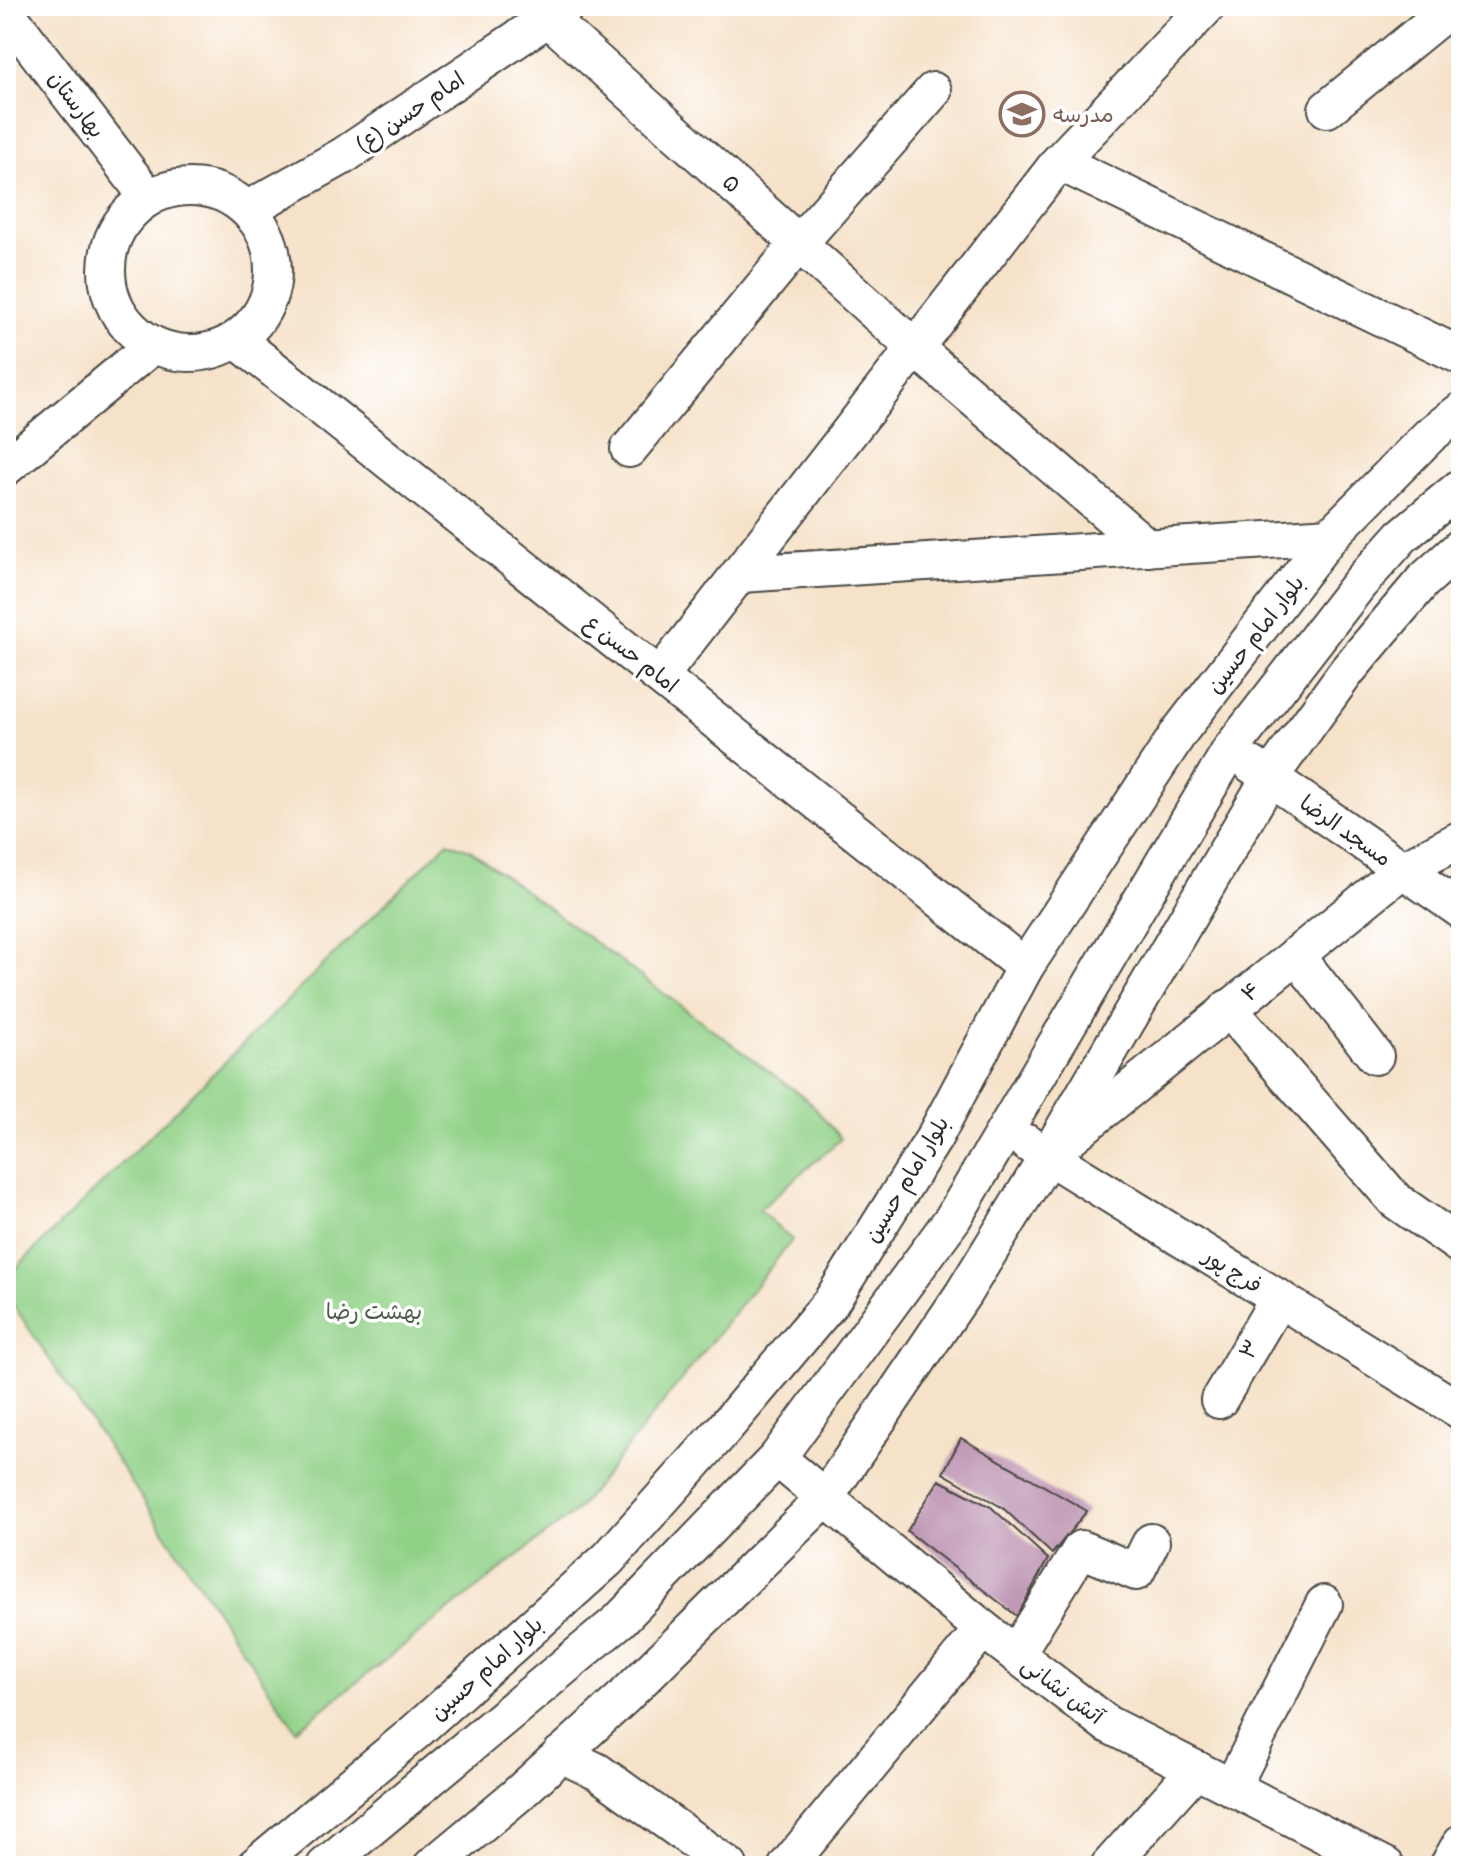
<svg xmlns="http://www.w3.org/2000/svg" width="1467" height="1872" font-family="Delius,'Playpen Sans Arabic',sans-serif">
<rect width="100%" height="100%" fill="#fff"/>
<filter id="ink" filterUnits="userSpaceOnUse"><feTurbulence type="fractalNoise" baseFrequency=".0125" numOctaves="2"/><feDisplacementMap in="SourceGraphic" scale="16" xChannelSelector="R" yChannelSelector="G"/><feConvolveMatrix kernelMatrix="1 2 1 2 8 2 1 2 1" color-interpolation-filters="sRGB"/></filter>
<filter id="wash" filterUnits="userSpaceOnUse"><feTurbulence type="fractalNoise" baseFrequency=".006" numOctaves="4" result="noise"/><feDisplacementMap in="SourceGraphic" scale="32" xChannelSelector="R" yChannelSelector="G"/><feGaussianBlur stdDeviation="1.8" result="paint"/><feColorMatrix in="noise" values="0 0 0 0 0 0 0 0 0 0 0 0 0 0 0 0 0 1.4 0 .05"/><feComposite in="paint" operator="in"/></filter>
<g filter="url(#wash)">
<rect width="100%" height="100%" fill="#f6e2c9"/>
<polygon fill="#91d187" stroke="#5e7e59" stroke-width="2" points="448,842 470,850 808,1100 841,1139 759,1210 792,1240 578,1509 296,1730 6,1294 6,1278"/>
<g id="blocks">
<g fill="#c099b6">
<polygon points="961,1438 1087,1511 1052,1554 1003,1508 943,1473"/>
<polygon points="939,1480 991,1507 1048,1559 1017,1616 907,1531"/>
</g>
</g>
</g>
<g filter="url(#ink)">
<use href="#blocks" fill-opacity="0" stroke="#494643" stroke-width="2"/>
<g fill="none" stroke-linecap="round" stroke-linejoin="round">
<g stroke="#494643" stroke-width="40">
<g id="minor">
<polyline points="6,12 147,196"/>
<polyline points="548,18 915,348 1148,548"/>
<polyline points="1327,109 1453,6"/>
<polyline points="1059,162 1461,356"/>
<circle cx="190" cy="270" r="83"/>
<polyline points="250,208 343,156 566,6"/>
<polyline points="238,341 1025,967"/>
<polyline points="629,449 799,243 933,91"/>
<polyline points="6,467 152,346"/>
<polyline points="740,574 1330,536"/>
<polyline points="660,676 1059,162 1207,6"/>
<polyline points="1252,765 1461,910"/>
<polyline points="1296,955 1375,1056"/>
<polyline points="1228,1008 1395,1200 1461,1246"/>
<polyline points="1068,1139 1402,870 1461,839"/>
<polyline points="1027,1143 1461,1411"/>
<polyline points="1219,1400 1279,1298"/>
<polyline points="777,1458 983,1629 1107,1724 1386,1866"/>
<polyline points="1016,1654 1081,1549 1136,1572 1151,1542"/>
<polyline points="561,1754 598,1772 729,1866"/>
<polyline points="1232,1787 1324,1604"/>
<polyline points="255,1866 413,1734 608,1559 723,1430 831,1302 934,1138 1025,967 1180,731 1330,536 1430,435 1461,411"/>
<polyline points="325,1866 619,1621 777,1458 953,1218 1231,749 1359,584 1402,536 1461,487"/>
<polyline points="432,1866 516,1796 624,1697 825,1498 963,1294 1048,1156 1270,777 1347,671 1423,581 1461,547"/>
<polyline points="787,1866 983,1629"/>
<polyline points="1109,1866 1196,1769"/>
<polyline points="1448,1866 1461,1843"/>
</g>
</g>
<use href="#minor" stroke="#fff" stroke-width="36"/>
</g>
</g>
<defs>
<g id="school-ring" transform="scale(2.3)"><circle r="9.5" fill="#fff" stroke="#8d6e63" stroke-width="1.5"/><path d="M0-5L7-2L0 1L-7-2ZM-4 1L0 2.5L4 1V4Q0 6-4 4Z" fill="#8d6e63"/></g>
</defs>
<g fill-rule="evenodd">
<use href="#school-ring" x="1022" y="114"/>
</g>
<g text-anchor="middle" stroke-width="7" stroke-linejoin="round" paint-order="stroke">
<g font-size="22" fill="#2b2b2b" stroke="#fff">
<text transform="translate(77 104) rotate(53)" y="8">بهارستان</text>
<text transform="translate(410 111) rotate(-34)" y="8">امام حسن (ع)</text>
<text transform="translate(732 183) rotate(42)" y="8">۵</text>
<text transform="translate(1255 634) rotate(-52)" y="8">بلوار امام حسین</text>
<text transform="translate(632 653) rotate(38)" y="8">امام حسن ع</text>
<text transform="translate(1346 830) rotate(35)" y="8">مسجد الرضا</text>
<text transform="translate(1250 991) rotate(-38)" y="8">۴</text>
<text transform="translate(906 1179) rotate(-59)" y="8">بلوار امام حسین</text>
<text transform="translate(1233 1270) rotate(32)" y="8">فرج پور</text>
<text transform="translate(1249 1349) rotate(-59)" y="8">۳</text>
<text transform="translate(486 1668) rotate(-42)" y="8">بلوار امام حسین</text>
<text transform="translate(1063 1690) rotate(37)" y="8">آتش نشانی</text>
</g>
<g font-size="22" fill="#785e54" stroke="#fff" text-anchor="start">
<text x="1053" y="122">مدرسه</text>
</g>
<g font-size="22" fill="#4a5d47" stroke="#fff">
<text x="374" y="1319">بهشت رضا</text>
</g>
</g>
<rect width="1467" height="1872" fill="none" stroke="#fff" stroke-width="32"/>
</svg>
